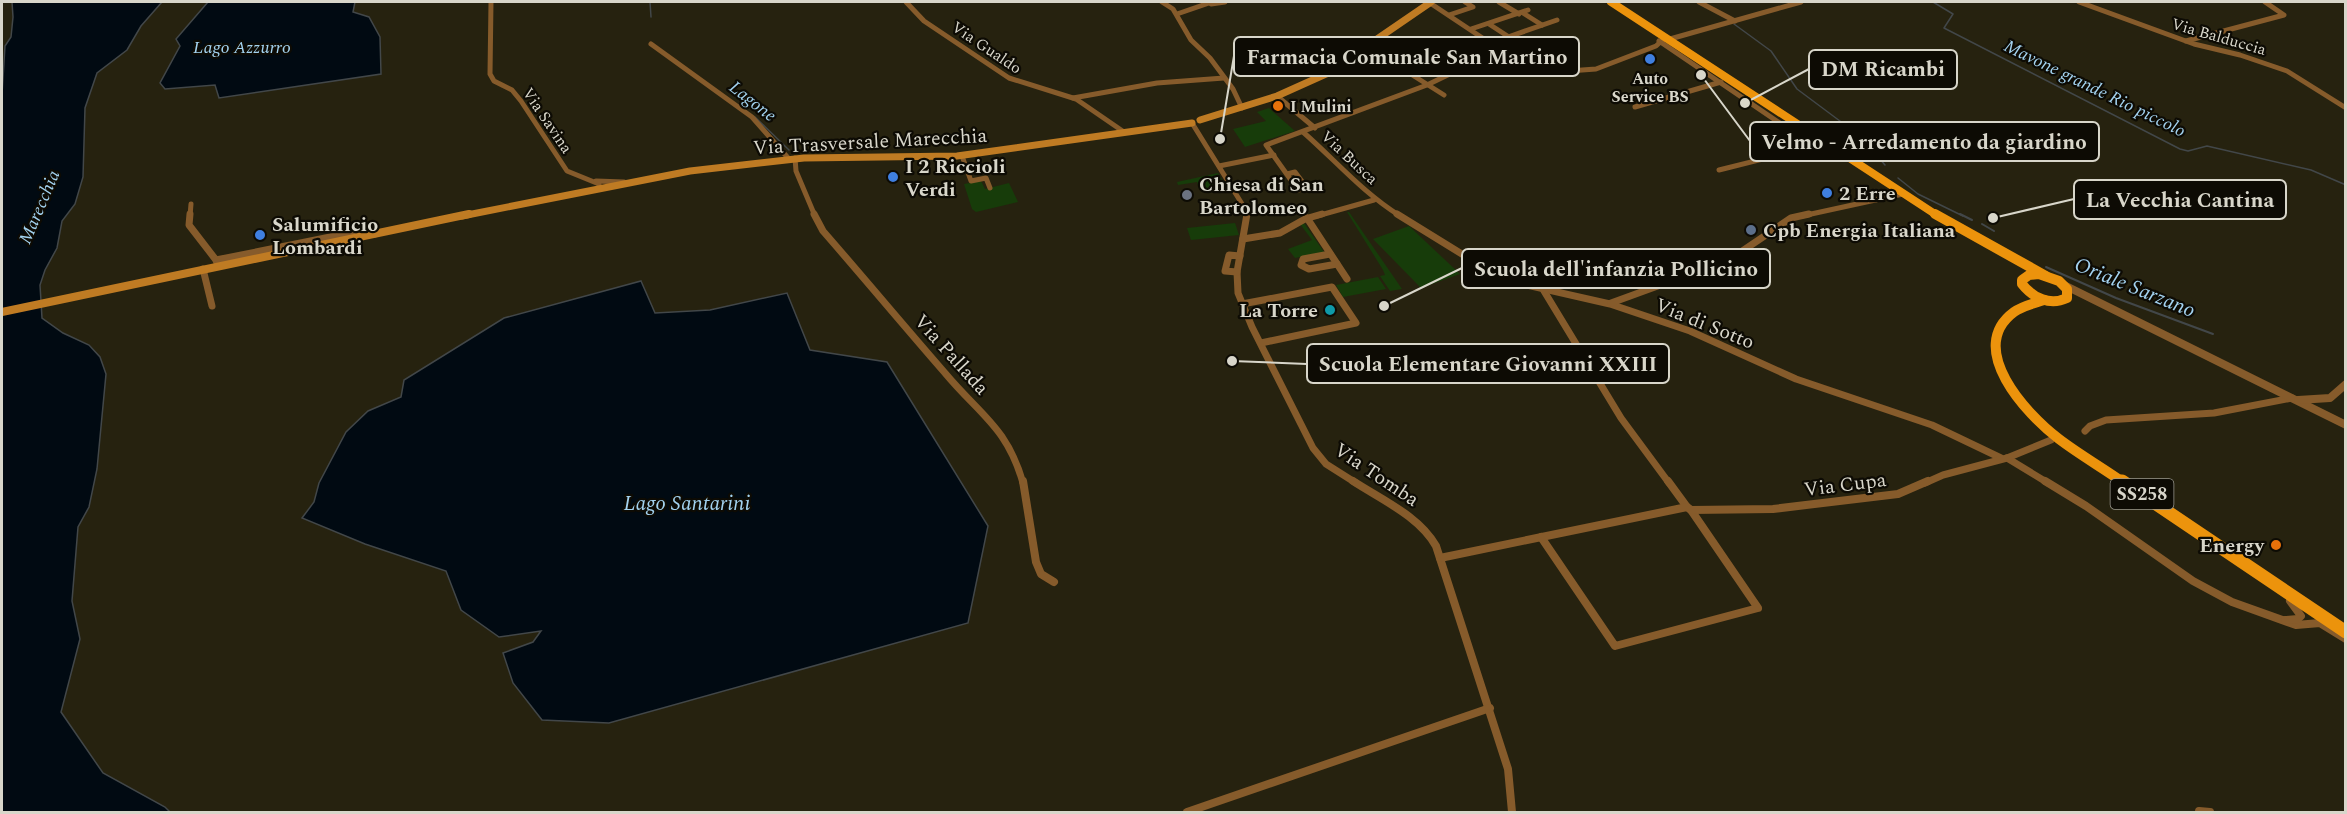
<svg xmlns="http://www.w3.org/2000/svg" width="2347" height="814" font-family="Spectral,serif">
<rect width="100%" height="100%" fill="#26220f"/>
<g fill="#173c0a">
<polygon points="1269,108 1295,131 1245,147 1233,129 1266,121 1257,112"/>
<polygon points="1218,173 1227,189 1199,189 1197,182 1178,185 1177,182"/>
<polygon points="981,181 985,189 1009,183 1018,202 976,212 972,209 964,184"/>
<polygon points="1347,212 1349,212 1402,289 1390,291 1380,276 1385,275 1383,270"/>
<polygon points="1235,223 1239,235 1191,240 1187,228"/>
<polygon points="1304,223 1324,252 1295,258 1288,249 1312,240 1300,224"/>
<polygon points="1409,226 1460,274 1421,288 1373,239"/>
<polygon points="1378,277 1386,289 1343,297 1336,285"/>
</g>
<g fill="#010a12" stroke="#424749" stroke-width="1.5">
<polygon points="12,2 162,2 141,26 127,50 97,73 85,108 83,177 75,204 62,221 57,248 45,270 40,285 42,318 63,333 89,345 100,357 106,374 97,469 89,507 78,527 72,601 80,639 61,712 103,773 165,807 170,812 2,812 2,94 5,46 11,37 13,17"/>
<polygon points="208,2 355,2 353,12 369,17 380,37 381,74 219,98 215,85 165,89 160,83 180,46 176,39"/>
<polygon points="641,281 655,313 710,310 787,293 810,350 887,362 988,526 968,623 609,723 542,720 513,683 503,653 533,642 541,631 499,637 461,610 446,571 365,544 302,518 314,502 319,483 346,432 368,411 401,397 404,380 504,318"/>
</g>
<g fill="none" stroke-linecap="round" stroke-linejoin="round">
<g stroke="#424749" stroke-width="1.5">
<polyline points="650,2 651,17"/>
<polyline points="1933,2 1953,14 1944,28 2180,149 2188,151 2207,146 2311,170 2346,185"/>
<polyline points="1734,24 1771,51 1797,89 1860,136 1885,165"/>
<polyline points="755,117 789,150"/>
<polyline points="1898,178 1918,194 1963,216"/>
</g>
<g stroke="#424749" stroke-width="2">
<polyline points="1960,214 1972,220"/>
<polyline points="1982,224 1994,231"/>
<polyline points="2046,267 2116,298 2213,334"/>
</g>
<g stroke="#865b2b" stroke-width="5">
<polyline points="491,2 490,74 494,81 512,90 521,101 567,171 599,184 599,187"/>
<polyline points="906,2 924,21 1009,78 1076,99 1124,132"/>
<polyline points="1162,2 1173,9 1191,40 1210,58 1233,89 1242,108"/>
<polyline points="1499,2 1519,14"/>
<polyline points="1699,2 1735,21"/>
<polyline points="2079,2 2194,44 2240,55 2287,71 2346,108"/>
<polyline points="1430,3 1505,53"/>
<polyline points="1211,4 1225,2"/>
<polyline points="1523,13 1542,25"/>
<polyline points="1177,14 1212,2"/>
<polyline points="1449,15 1473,7 1465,2"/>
<polyline points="1489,24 1512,39"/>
<polyline points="1471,29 1528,10"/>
<polyline points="1508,37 1557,20"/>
<polyline points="1670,39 1801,2"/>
<polyline points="1659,41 1815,147"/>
<polyline points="2186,41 2284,15 2265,2"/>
<polyline points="651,44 752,117 789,159"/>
<polyline points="1368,47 1444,95"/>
<polyline points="1277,96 1315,128"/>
<polyline points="1073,98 1157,83 1224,78"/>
<polyline points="1635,107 1721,82"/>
<polyline points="1192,123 1247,212 1246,216"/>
<path d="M1303,132C1335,160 1363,193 1400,216"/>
<polyline points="962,156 971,181 986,178 990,188"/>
<polyline points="795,158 796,171 815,216"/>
<polyline points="1219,166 1274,155"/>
<polyline points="1719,170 1827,143"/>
<polyline points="1287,174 1295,172 1307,188 1298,190 1266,145 1427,85 1456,71 1498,63 1541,73 1596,69 1656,46 1666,37"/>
<polyline points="596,181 624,182"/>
<polyline points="190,216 191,204"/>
<polyline points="1317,216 1374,200"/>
<polyline points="1802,216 1903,194"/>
</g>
<g stroke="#865b2b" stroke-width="7">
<polyline points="190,214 189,225 216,260"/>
<path d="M814,214L823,231C864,278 904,326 945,373C980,415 1007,427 1023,483"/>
<polyline points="1247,214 1237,272 1238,293 1252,327 1313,448 1326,464 1356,483"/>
<polyline points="1397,214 1504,280 1610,304 1690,331 1796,379 1932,425 2001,458"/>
<polyline points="1307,218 1347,279"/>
<polyline points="1243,239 1280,233 1305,219 1322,214"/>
<polyline points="1330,254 1303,259 1301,265 1309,269 1337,264"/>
<polyline points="218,266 216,260 370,229 374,230 375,234"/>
<polyline points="203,269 212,306"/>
<polyline points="1237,272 1225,271 1229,255 1240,256"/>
<polyline points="1544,291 1621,418 1669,483"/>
<polyline points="1611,303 1729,260 1791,218 1809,214"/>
<polyline points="1242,304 1332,287 1356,323 1261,343"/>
<polyline points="2085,431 2090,426 2106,420 2214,413 2292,398"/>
<polyline points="2007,458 2048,483"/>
<polyline points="1925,483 1943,475 2007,458 2051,440"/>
</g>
<g stroke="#865b2b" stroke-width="8">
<polyline points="1023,481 1036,562 1041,574 1054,582"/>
<path d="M1353,481C1382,500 1419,516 1436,546L1508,769L1512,812"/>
<polyline points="1668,481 1687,507"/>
<polyline points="2045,481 2086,506 2193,581 2232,602 2296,625 2320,623 2346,639"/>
<polyline points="1541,537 1615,646 1758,608 1691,510"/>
<polyline points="1440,558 1687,507 1691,510 1773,509 1898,494 1928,481"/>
<polyline points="2285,620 2298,619 2301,616 2290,601"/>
<polyline points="2199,811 2210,812"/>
<polyline points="1187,812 1490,708"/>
</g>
<g stroke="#865b2b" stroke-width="8">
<polyline points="2064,285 2346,425"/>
<polyline points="2298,400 2330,398 2346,384"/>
</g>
<g stroke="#bf7b23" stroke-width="7">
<polyline points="1200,120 1277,96 1326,74 1431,2"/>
<polyline points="462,216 690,171 804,158 957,156 1192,123"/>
</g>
<polyline stroke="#bf7b23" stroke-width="8" points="2,312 469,214"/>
<polyline stroke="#ec930c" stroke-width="8" points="1611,2 1938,216"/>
<g stroke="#ec930c" stroke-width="10">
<polyline points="1935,214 2046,276"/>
<path d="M2039,274L2059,281L2067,289V298C2050,306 2033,298 2022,284V280L2029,275Z"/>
<path d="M2044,300C2035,303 2022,306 2014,312C1965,348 2026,414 2059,439C2080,455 2103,468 2124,483"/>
</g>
<polyline stroke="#ec930c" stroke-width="13" points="2122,481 2346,632"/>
</g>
<g fill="#3f7fe0" stroke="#0d0b04" stroke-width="2">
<circle cx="1650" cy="59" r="6"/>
<circle cx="893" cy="177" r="6"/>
<circle cx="1827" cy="193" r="6"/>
<circle cx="260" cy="235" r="6"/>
</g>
<g fill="#e8710a" stroke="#0d0b04" stroke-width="2">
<circle cx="1278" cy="106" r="6"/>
<circle cx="2276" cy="545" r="6"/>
</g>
<circle fill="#6b7280" stroke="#0d0b04" stroke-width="2" cx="1187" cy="195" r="6"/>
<circle fill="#5c6f8a" stroke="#0d0b04" stroke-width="2" cx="1751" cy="230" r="6"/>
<circle fill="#0f9aa8" stroke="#0d0b04" stroke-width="2" cx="1330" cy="310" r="6"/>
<g text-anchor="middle" stroke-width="4.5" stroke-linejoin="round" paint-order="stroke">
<g font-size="16" fill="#d8d6ca" stroke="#0d0b04">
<text transform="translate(2219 36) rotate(16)" y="6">Via Balduccia</text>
<text transform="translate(987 47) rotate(34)" y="6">Via Gualdo</text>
<text transform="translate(548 120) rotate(56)" y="6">Via Savina</text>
<text transform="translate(1350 157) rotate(43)" y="6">Via Busca</text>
</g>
<g font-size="16" font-weight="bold" fill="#d8d6ca" stroke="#0d0b04">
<text x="1650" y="84">Auto<tspan x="1650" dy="18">Service BS</tspan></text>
<text x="1290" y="112" text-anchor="start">I Mulini</text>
</g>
<g font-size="18" font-style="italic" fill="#a3d2ef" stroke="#0d0b04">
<text x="242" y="53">Lago Azzurro</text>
<text transform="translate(2095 88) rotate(26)" y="6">Mavone grande Rio piccolo</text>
<text transform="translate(753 101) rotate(38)" y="6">Lagone</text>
<text transform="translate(39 207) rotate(-67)" y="6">Marecchia</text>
</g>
<rect fill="#0d0b04" stroke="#9b998f" stroke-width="1.5" x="2110.5" y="479" width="63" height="30" rx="4.5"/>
<g font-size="18" font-weight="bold" fill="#d8d6ca">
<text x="2142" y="500">SS258</text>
</g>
<g font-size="20" fill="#d8d6ca" stroke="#0d0b04">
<text transform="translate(870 141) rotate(-3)" y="7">Via Trasversale Marecchia</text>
<text transform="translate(1705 323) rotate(22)" y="7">Via di Sotto</text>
<text transform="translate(952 354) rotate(48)" y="7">Via Pallada</text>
<text transform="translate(1377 474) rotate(34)" y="7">Via Tomba</text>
<text transform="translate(1845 484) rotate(-7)" y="7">Via Cupa</text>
</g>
<g font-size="20" font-weight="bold" fill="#d8d6ca" stroke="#0d0b04" text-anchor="start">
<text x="905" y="173">I 2 Riccioli<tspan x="905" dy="23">Verdi</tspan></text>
<text x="1199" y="191">Chiesa di San<tspan x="1199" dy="23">Bartolomeo</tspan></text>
<text x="1839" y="200">2 Erre</text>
<text x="272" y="231">Salumificio<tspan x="272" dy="23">Lombardi</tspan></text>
<text x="1763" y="237">Cpb Energia Italiana</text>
<text x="1318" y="317" text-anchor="end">La Torre</text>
<text x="2264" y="552" text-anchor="end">Energy</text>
</g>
<g font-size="21" font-style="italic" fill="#a3d2ef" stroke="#0d0b04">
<text transform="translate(2135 287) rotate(22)" y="7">Oriale Sarzano</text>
<text x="687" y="510">Lago Santarini</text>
</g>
</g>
<path fill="none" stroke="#d8d6ca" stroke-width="2" d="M1220 139L1234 56M1745 103L1809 69M1701 75L1750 141M1993 218L2074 199M1384 306L1462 268M1232 361L1307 364"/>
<g fill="#d8d6ca" stroke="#0d0b04" stroke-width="2">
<circle cx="1220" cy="139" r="6"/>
<circle cx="1745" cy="103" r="6"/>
<circle cx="1701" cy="75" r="6"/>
<circle cx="1993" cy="218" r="6"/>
<circle cx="1384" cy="306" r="6"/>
<circle cx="1232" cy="361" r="6"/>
</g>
<g fill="#0d0b04" stroke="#d8d6ca" stroke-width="2">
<rect x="1234" y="37" width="345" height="39" rx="6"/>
<rect x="1809" y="50" width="148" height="39" rx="6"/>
<rect x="1750" y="122" width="349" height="39" rx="6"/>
<rect x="2074" y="180" width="212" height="39" rx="6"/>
<rect x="1462" y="249" width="308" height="39" rx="6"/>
<rect x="1307" y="344" width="362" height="39" rx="6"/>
</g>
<g font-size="21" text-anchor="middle" font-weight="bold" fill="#d8d6ca">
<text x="1407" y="64">Farmacia Comunale San Martino</text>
<text x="1883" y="76">DM Ricambi</text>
<text x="1924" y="149">Velmo - Arredamento da giardino</text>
<text x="2180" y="207">La Vecchia Cantina</text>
<text x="1616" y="276">Scuola dell'infanzia Pollicino</text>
<text x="1488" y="371">Scuola Elementare Giovanni XXIII</text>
</g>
<rect width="2347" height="814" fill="none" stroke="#d8d6ca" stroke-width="6"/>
</svg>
